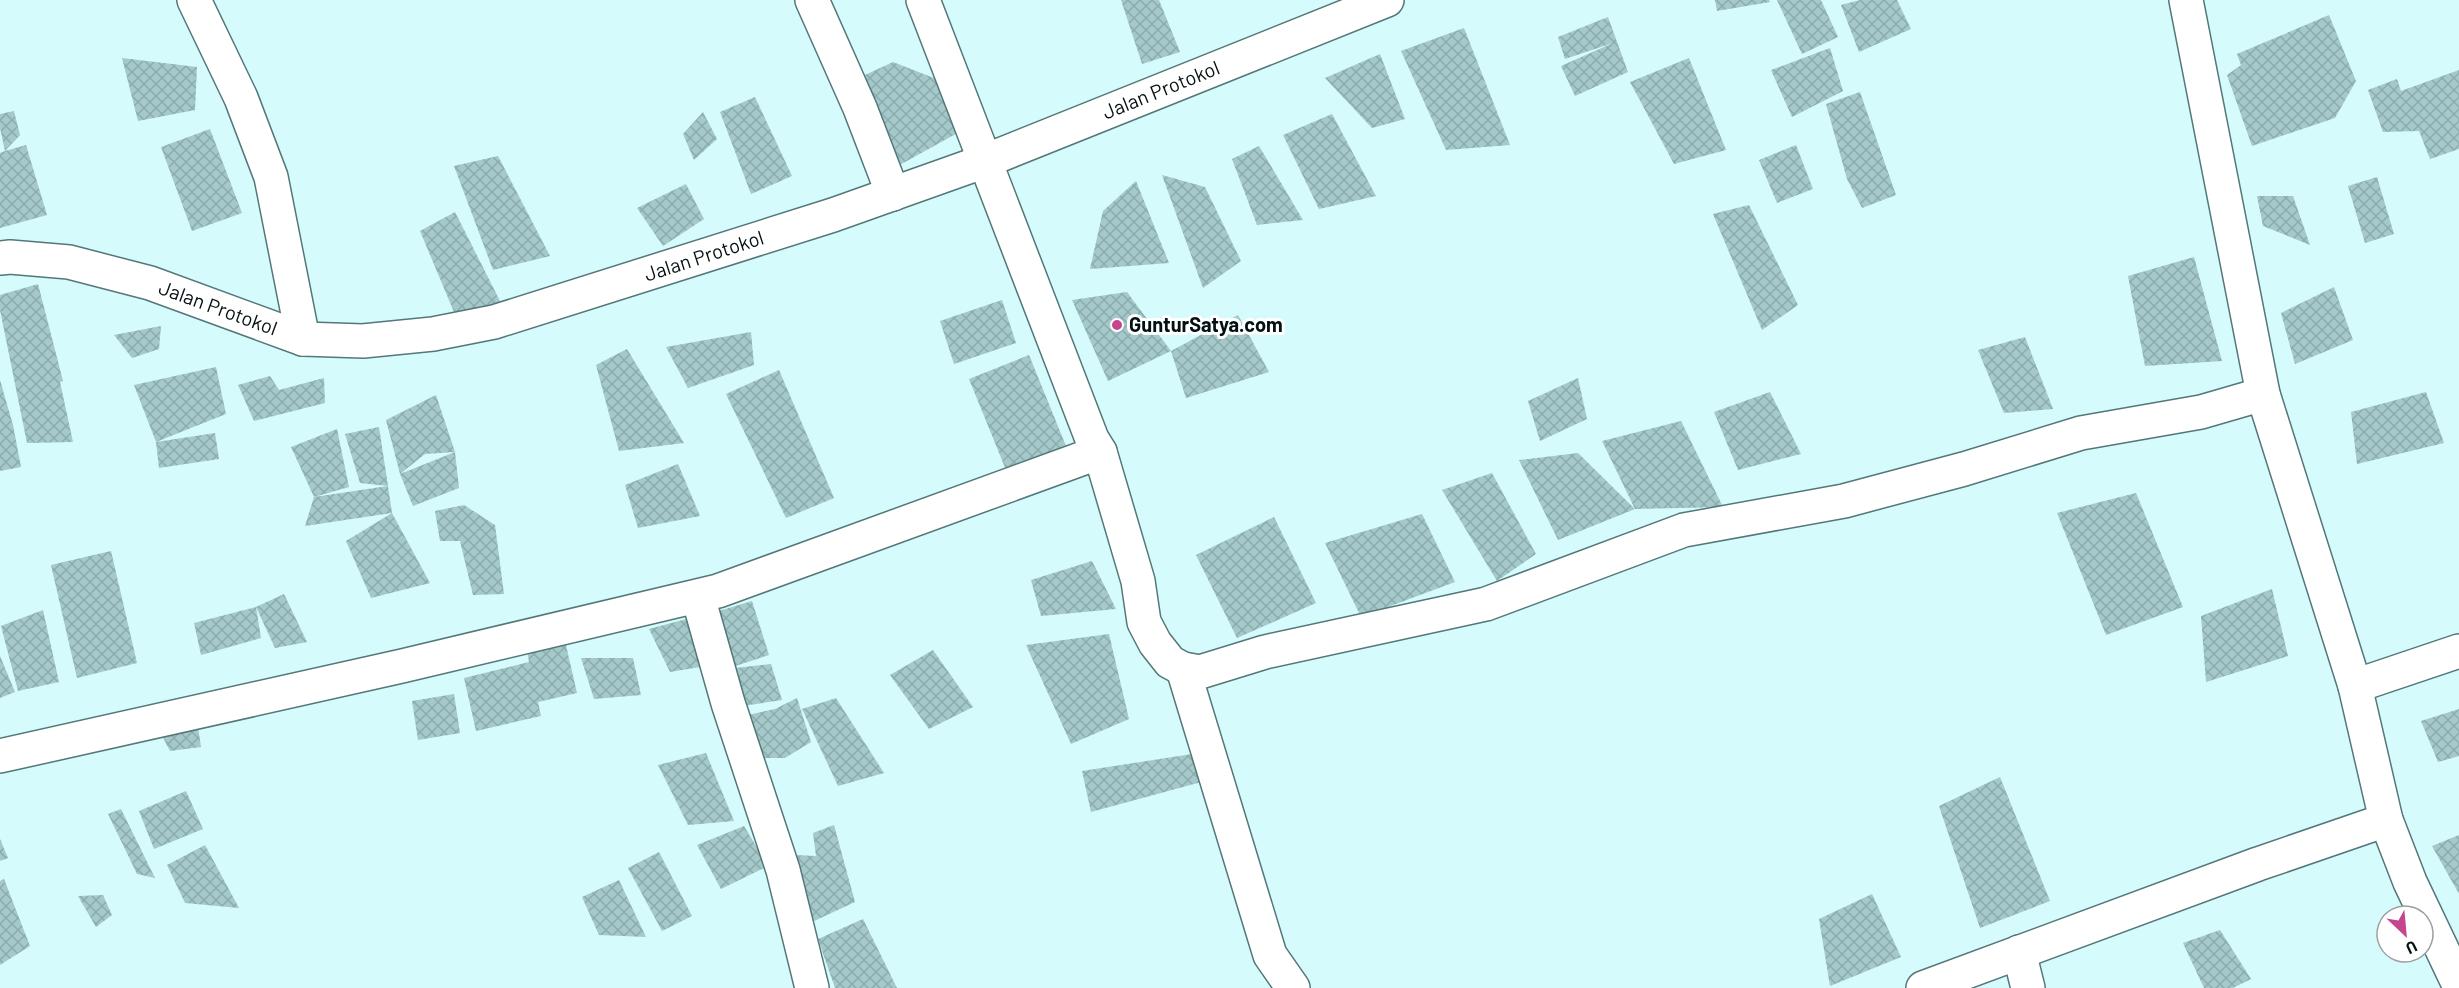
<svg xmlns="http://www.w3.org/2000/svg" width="2459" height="988" font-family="Barlow,sans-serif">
<defs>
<pattern id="building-cross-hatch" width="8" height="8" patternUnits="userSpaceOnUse" patternTransform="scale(1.5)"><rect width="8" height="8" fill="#a5c9ca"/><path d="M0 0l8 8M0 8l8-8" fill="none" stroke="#8cacac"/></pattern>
</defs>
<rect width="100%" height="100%" fill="#d5fbfc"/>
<g fill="url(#building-cross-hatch)" fill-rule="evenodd">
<polygon points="1121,0 1159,0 1180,52 1142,64"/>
<polygon points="1715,0 1769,0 1770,2 1717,11"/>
<polygon points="1777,0 1821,0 1838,37 1802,54"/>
<polygon points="1860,0 1897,0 1911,29 1859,52 1841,5"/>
<polygon points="2329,15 2356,81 2335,118 2252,146 2227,75 2241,65 2237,54"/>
<polygon points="1608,17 1628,72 1575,96 1561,66 1613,43 1565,59 1558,37"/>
<polygon points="1464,28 1510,145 1446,150 1401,51"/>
<polygon points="1830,48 1843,91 1792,117 1771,70"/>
<polygon points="1380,54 1405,119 1372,128 1325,78"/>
<polygon points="122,58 197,67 195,110 138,121"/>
<polygon points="1689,58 1726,150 1674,164 1630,82"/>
<polygon points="893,62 939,80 963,130 896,167 854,80"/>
<polygon points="2459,70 2459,149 2430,159 2419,131 2383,132 2368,90 2397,79 2401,91"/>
<polygon points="1860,92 1896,195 1862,208 1847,179 1826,104"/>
<polygon points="755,97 792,176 751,194 720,112"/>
<polygon points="14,111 20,135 5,151 26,145 47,215 0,228 0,153 5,151 0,128 0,114"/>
<polygon points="703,112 717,139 694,160 683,134"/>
<polygon points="1332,114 1376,196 1319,209 1283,135"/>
<polygon points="210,129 242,213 192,231 161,147"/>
<polygon points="1796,145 1813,189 1777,203 1759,160"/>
<polygon points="1259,146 1303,220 1257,225 1232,159"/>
<polygon points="498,156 550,256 493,270 454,166"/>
<polygon points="1162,175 1205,187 1241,261 1203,288"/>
<polygon points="2377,177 2394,234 2365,243 2348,186"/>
<polygon points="1136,181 1169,263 1090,269 1103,211"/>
<polygon points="686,184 704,219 663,246 637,208"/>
<polygon points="2257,196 2293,196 2310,245 2263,226"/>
<polygon points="1749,205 1798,305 1762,330 1713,214"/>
<polygon points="455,212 501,303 454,312 420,231"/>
<polygon points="2194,257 2222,361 2145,366 2128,276"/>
<polygon points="38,284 63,381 60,382 73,442 27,443 0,310 0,295"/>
<polygon points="2334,287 2353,340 2295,364 2281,313"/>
<polygon points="1127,292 1171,351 1238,315 1269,372 1186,398 1171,351 1108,381 1072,300"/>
<polygon points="1002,300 1016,343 954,364 940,321"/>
<polygon points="161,326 159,349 132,358 114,335"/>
<polygon points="751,332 754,365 688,388 666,347"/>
<polygon points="2025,337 2053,409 2004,413 1978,350"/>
<polygon points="627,349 684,443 619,451 596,365"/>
<polygon points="1029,355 1068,451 1008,475 969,379"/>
<polygon points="216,367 226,414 156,442 134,385"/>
<polygon points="779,370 834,498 786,518 726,394"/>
<polygon points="270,376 279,390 324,378 325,403 254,421 238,385"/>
<polygon points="1578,378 1587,419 1540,441 1528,401"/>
<polygon points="0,380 13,425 21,467 0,471"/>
<polygon points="1770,392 1801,454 1738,470 1714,412"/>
<polygon points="2426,392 2444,443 2357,464 2351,412"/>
<path d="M436,395L455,452L459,488L413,506L400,474L386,420ZM455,452L400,474L425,454Z"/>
<polygon points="1681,421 1723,507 1635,509 1558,540 1519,460 1578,453 1635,509 1602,441"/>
<polygon points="379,427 388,486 360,483 345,434"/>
<polygon points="337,429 349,487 314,497 291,447"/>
<polygon points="215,433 219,459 159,468 156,442"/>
<polygon points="678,464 700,516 638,528 625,485"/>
<polygon points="1492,473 1536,554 1497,581 1442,490"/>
<polygon points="388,486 392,513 430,583 371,598 346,541 392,513 305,526 314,497"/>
<polygon points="2136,493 2183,607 2106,635 2057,513"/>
<polygon points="464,505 495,525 504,594 473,595 460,541 440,541 435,511"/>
<polygon points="1422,514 1455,582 1361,617 1325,543"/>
<polygon points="1274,517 1316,603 1237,638 1196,555"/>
<polygon points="111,551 137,663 77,678 51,565"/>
<polygon points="1092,561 1116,609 1041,616 1031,580"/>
<polygon points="2272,589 2288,656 2206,682 2201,616"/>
<polygon points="284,594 307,642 275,648 256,607"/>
<polygon points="752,601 769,655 726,669 709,614"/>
<polygon points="256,607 261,638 201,655 194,623"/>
<polygon points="43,610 59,682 18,691 1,626"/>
<polygon points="690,618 706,666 670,672 649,629"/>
<polygon points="1109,634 1129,719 1071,744 1026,645"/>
<polygon points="565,641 577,693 538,702 541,716 476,731 464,678 529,662 527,650"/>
<polygon points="933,650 973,707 929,729 890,675"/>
<polygon points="0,656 15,692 0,698"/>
<polygon points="581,658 633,658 641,695 594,699"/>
<polygon points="771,664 782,700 737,707 726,669"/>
<polygon points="454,694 460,733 418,740 412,701"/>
<polygon points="797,698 811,742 785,758 755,758 743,716 775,709"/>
<polygon points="836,698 884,773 838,786 802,709"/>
<polygon points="2459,709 2459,756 2438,762 2421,721"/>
<polygon points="198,727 201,747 170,751 160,732"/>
<polygon points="706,753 734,821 688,825 658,765"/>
<polygon points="1192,754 1205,781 1091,812 1082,771"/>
<polygon points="2000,777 2050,901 1980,928 1939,806"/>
<polygon points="186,791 203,829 154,849 139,811"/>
<polygon points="121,809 155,878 137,874 108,814"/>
<polygon points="834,825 855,902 812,922 796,855 816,856 813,833"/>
<polygon points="744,826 768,866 721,889 697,845"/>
<polygon points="2459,835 2459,894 2432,846"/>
<polygon points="0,839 8,858 0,861"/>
<polygon points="205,845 239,908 185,903 167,865"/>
<polygon points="659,852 692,916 662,931 628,868"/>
<polygon points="4,879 30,946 0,965 0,881"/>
<polygon points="619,880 646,937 599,935 582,897"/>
<polygon points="1872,894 1901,957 1830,986 1819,919"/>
<polygon points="103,895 112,915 96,927 78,896"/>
<polygon points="863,919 897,988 835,988 818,939"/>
<polygon points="2220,930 2251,979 2233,988 2204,988 2183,943"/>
</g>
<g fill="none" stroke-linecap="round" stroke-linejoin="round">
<g stroke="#547778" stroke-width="36">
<g id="minor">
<polyline points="194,0 241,98 271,177 303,339"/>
<polyline points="812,0 860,108 893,194"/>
<polyline points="2186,0 2263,394 2355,686 2386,820 2410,882 2459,985"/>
<polyline points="1100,452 1138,581 1144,622 1155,643 1170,662 1183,669 1200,672 1265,652 1486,604 1684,530 1844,501 1964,469 2081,433 2201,412 2263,394"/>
<polyline points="698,597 728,703 783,870 812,988"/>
<polyline points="1183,669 1270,955 1293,988"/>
<polyline points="2355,686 2459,651"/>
<polyline points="0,756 402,666 718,591 1100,452 1092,439 923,0"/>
<polyline points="2019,952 2028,988"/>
<polyline points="1923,988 2258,864 2386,820"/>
</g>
</g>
<g stroke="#547778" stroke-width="36">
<polyline id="tertiary" points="0,258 10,257 69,262 150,283 303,339 363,341 433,334 494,322 833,215 985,161 1387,0"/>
</g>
<use href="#minor" stroke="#fff" stroke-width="33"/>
<use href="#tertiary" stroke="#fff" stroke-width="33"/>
</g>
<circle fill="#c6458f" stroke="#fff" stroke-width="2" cx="1117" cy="325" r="6"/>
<g text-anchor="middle" stroke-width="6" stroke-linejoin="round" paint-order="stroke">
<g font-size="20" fill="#041011" stroke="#fff">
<text transform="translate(1161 90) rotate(-22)" y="7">Jalan Protokol</text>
<text transform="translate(704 256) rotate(-18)" y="7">Jalan Protokol</text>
<text transform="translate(218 308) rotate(20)" y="7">Jalan Protokol</text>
</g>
<g font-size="20" font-weight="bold" fill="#041011" stroke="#fff" text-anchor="start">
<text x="1129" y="332">GunturSatya.com</text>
</g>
</g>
<g transform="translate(2405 934) rotate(154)"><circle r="28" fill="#ffffff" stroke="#9b9fa0" stroke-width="1.5"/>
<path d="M0-4.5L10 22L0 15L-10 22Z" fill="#c6458f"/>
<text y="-9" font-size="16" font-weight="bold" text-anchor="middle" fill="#041011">U</text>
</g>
</svg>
